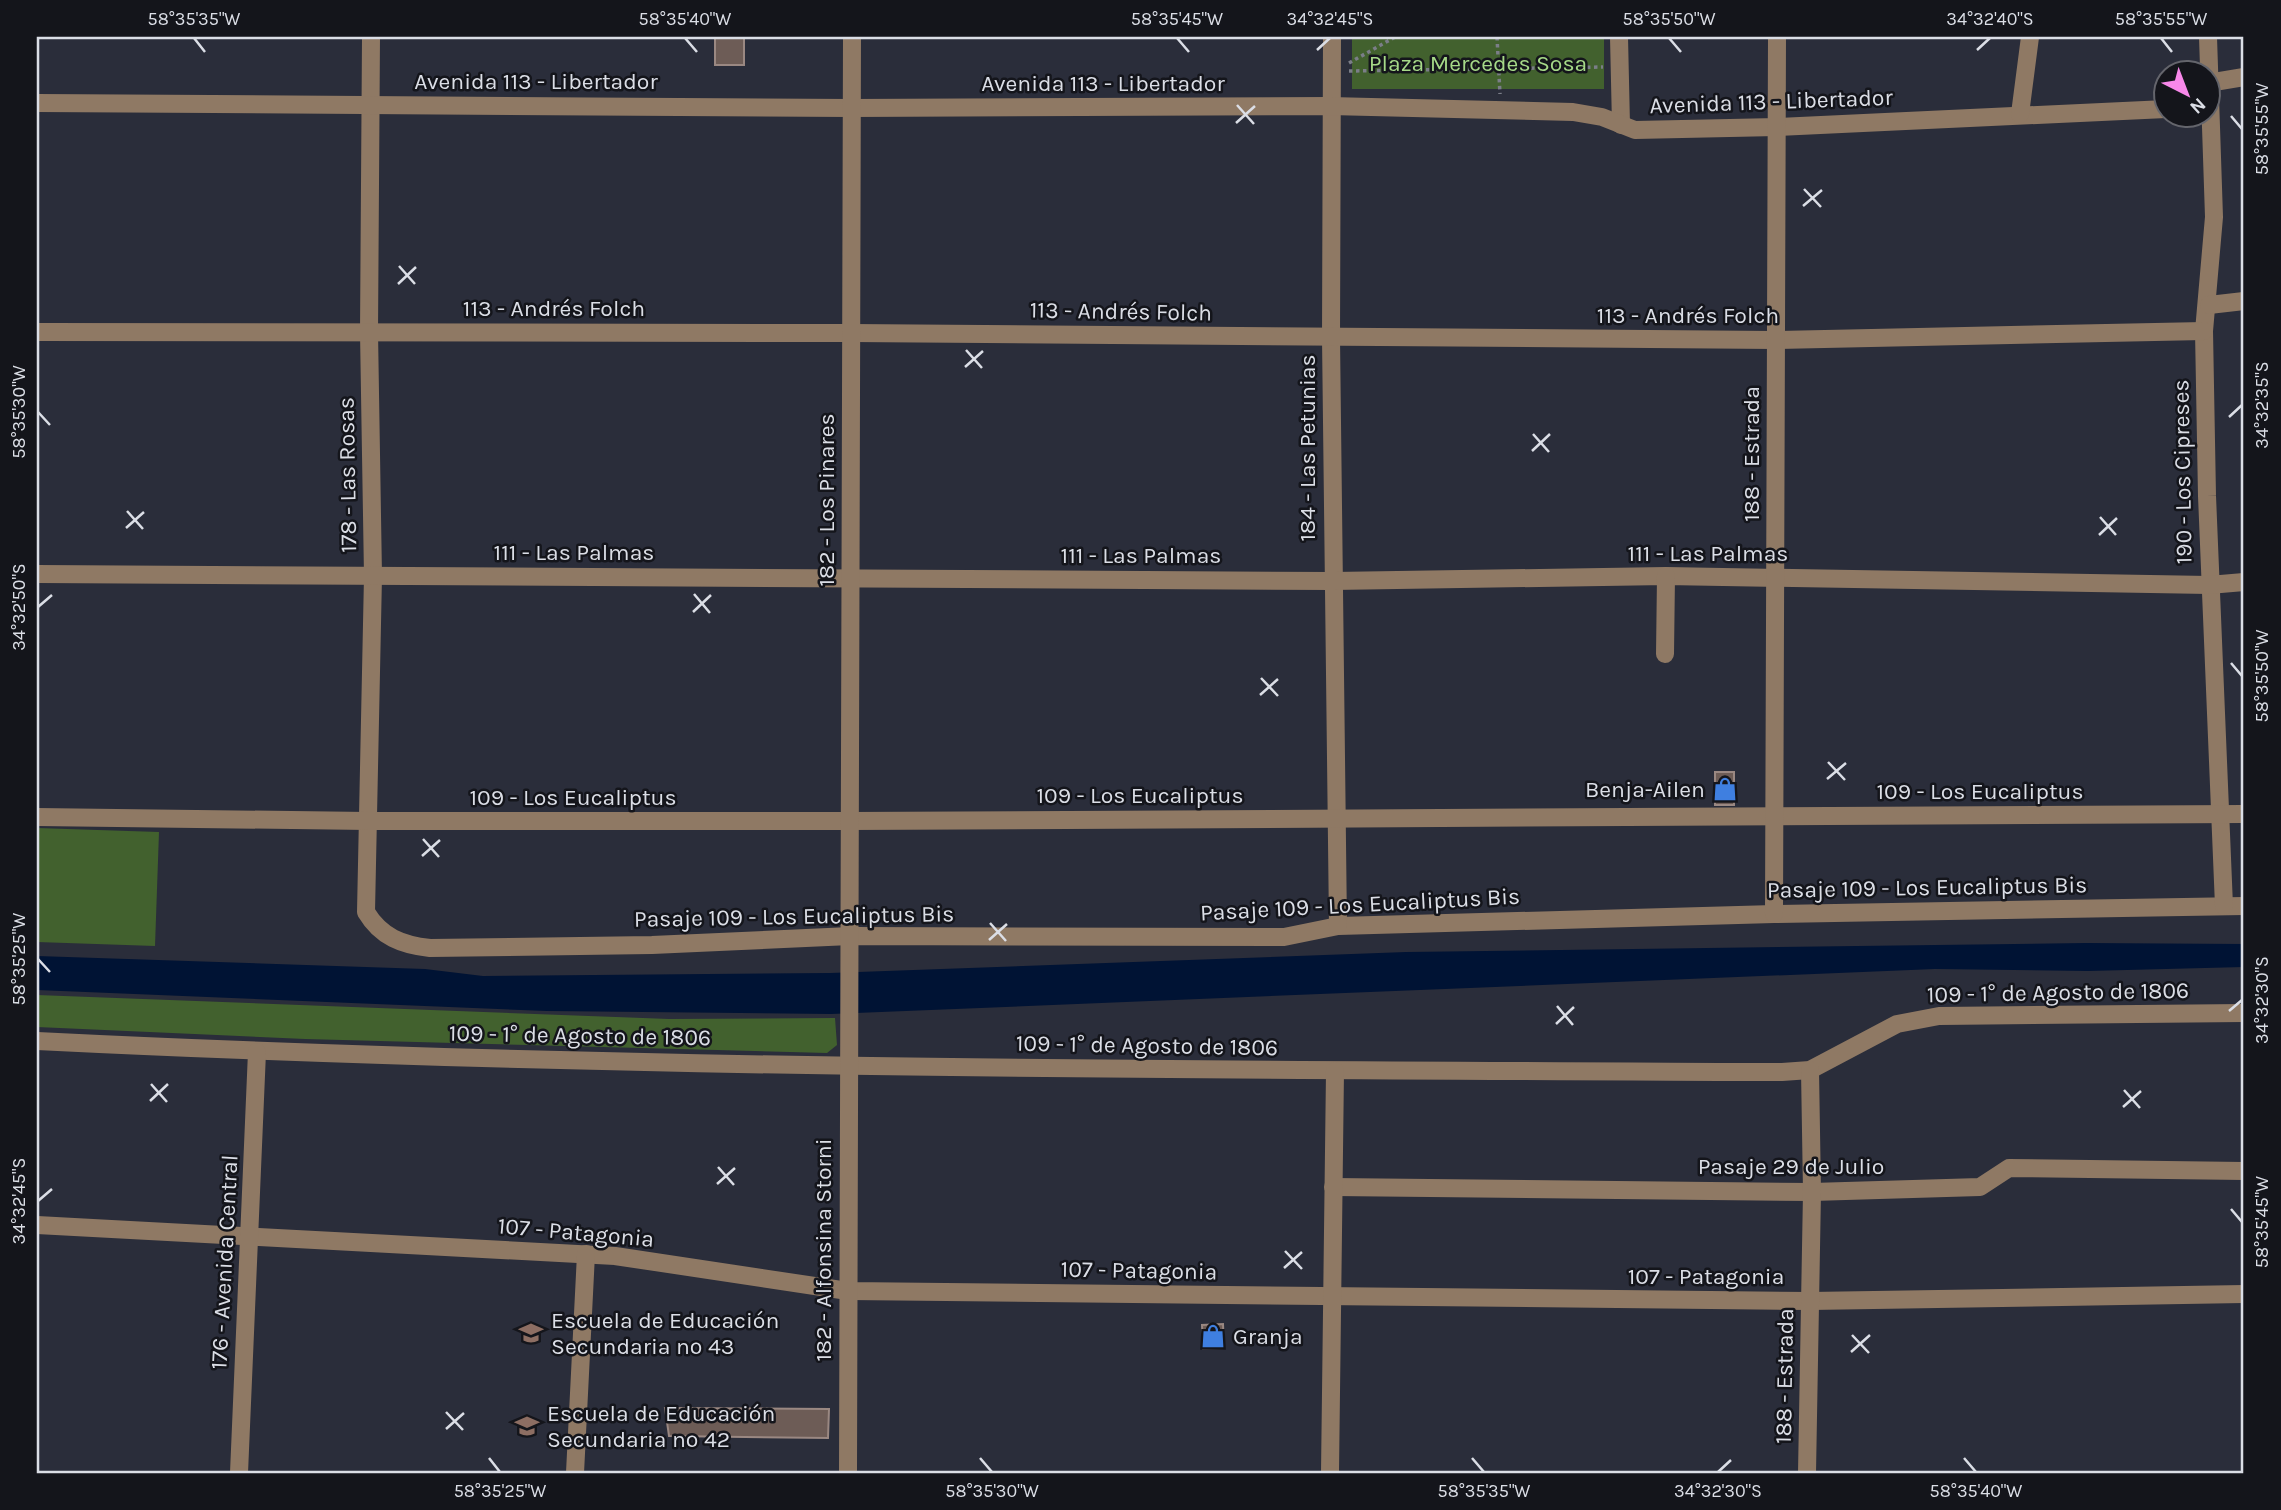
<svg xmlns="http://www.w3.org/2000/svg" width="2281" height="1510" font-family="Karla,sans-serif">
<rect width="100%" height="100%" fill="#2a2d3a"/>
<g fill="#42612e">
<rect x="1352" y="37" width="252" height="52"/>
<polygon points="37,828 159,832 155,946 37,942"/>
<polygon points="37,995 669,1019 835,1018 837,1045 827,1053 305,1039 37,1027"/>
</g>
<polygon fill="#001334" points="2086,943 2244,944 2244,967 2088,971 1935,969 831,1014 547,1011 37,990 37,956 425,969 483,976 830,973 1406,952"/>
<g fill="#6d5c56" stroke="#9a8882" stroke-width="2">
<rect x="715" y="37" width="29" height="28"/>
<rect x="1715" y="772" width="19" height="33"/>
<polygon points="1223,1324 1224,1348 1203,1349 1202,1325"/>
<polygon points="665,1408 829,1409 828,1438 669,1436"/>
</g>
<g fill="none" stroke-linecap="round" stroke-linejoin="round">
<g stroke="#7b7e88" stroke-width="3.5" stroke-dasharray="3.5 3.5" stroke-linecap="butt">
<polyline points="1497,37 1500,94"/>
<polyline points="1349,63 1395,37"/>
<polyline points="1349,71 1603,67"/>
</g>
<g stroke="#8f7964" stroke-width="18">
<path d="M371,37L369,332L373,576L366,912C381,937 402,945 430,948L652,945L850,936L1284,937L1338,926L1774,914L2244,906"/>
<polyline points="1332,37 1331,338 1338,926"/>
<polyline points="1619,37 1621,125"/>
<polyline points="2208,37 2214,217 2204,331 2207,496 2224,906"/>
<polyline points="2208,83 2244,77"/>
<polyline points="37,103 851,108 1330,106 1573,112 1602,117 1635,130 1777,127 2166,109"/>
<polyline points="2020,114 2030,37"/>
<polyline points="2209,305 2244,301"/>
<polyline points="37,332 851,333 1775,340 2204,331"/>
<polyline points="37,574 1333,581 1666,576 2209,585 2244,582"/>
<polyline points="1665,654 1666,576"/>
<polyline points="37,817 368,821 849,821 2244,814"/>
<polyline points="1774,914 1777,37"/>
<path d="M37,1041C618,1070 1200,1070 1782,1072L1810,1070L1897,1024L1939,1016L2244,1013"/>
<polyline points="1333,1187 1812,1192 1980,1187 2009,1168 2244,1171"/>
<polyline points="37,1225 615,1256 848,1291 1810,1301 2244,1294"/>
<polyline points="239,1473 257,1052"/>
<polyline points="575,1473 586,1254"/>
<polyline points="848,1473 852,37"/>
<polyline points="1330,1473 1335,1071"/>
<polyline points="1807,1473 1812,1192 1810,1070"/>
</g>
</g>
<path fill="none" stroke="#dbdee6" stroke-width="2.5" d="M194,38L205,52M685,38L697,52M1177,38L1189,52M1669,38L1681,52M2161,38L2172,52M1317,50L1330,38M1977,50L1990,38M1237,105L1254,124M2231,116L2242,129M1236,123L1255,106M1804,189L1821,207M1803,206L1822,190M399,266L415,284M398,284L416,267M966,350L982,368M965,367L983,351M38,412L50,425M2229,417L2242,405M1533,434L1549,452M1532,451L1550,434M127,511L143,529M2100,517L2116,535M126,528L144,512M2099,535L2117,518M694,594L710,613M38,607L52,595M693,612L711,595M2231,663L2242,676M1261,678L1278,696M1260,695L1278,679M1828,762L1845,780M1827,779L1846,763M423,839L439,857M422,856L440,840M990,923L1006,941M989,940L1007,924M38,959L50,972M1557,1006L1573,1025M2229,1011L2242,1000M1556,1024L1574,1007M151,1084L167,1102M2124,1090L2140,1108M150,1101L168,1084M2123,1107L2141,1091M718,1167L734,1185M717,1184L735,1168M38,1201L52,1189M2231,1209L2242,1222M1285,1251L1302,1269M1284,1268L1302,1252M1852,1335L1869,1353M1851,1352L1870,1335M446,1412L463,1430M446,1429L464,1413M489,1458L500,1472M980,1458L992,1472M1472,1458L1484,1472M1964,1458L1976,1472M1718,1472L1731,1460"/>
<defs>
<g id="shop-bare" transform="scale(1.89)"><path d="M-5-2.5h2.3a2.7 3.5 0 0 1 5.4 0H5L5.5 6h-11ZM-1.5-2.5h3a1.5 2.3 0 0 0-3 0Z" fill="#3f7fe0" stroke="#14151b" stroke-width="2.5" paint-order="stroke"/></g>
<g id="school-bare" transform="scale(1.89)"><path d="M0-5L7-2L0 1L-7-2ZM-4 1L0 2.5L4 1V4Q0 6-4 4Z" fill="#8d6e63" stroke="#14151b" stroke-width="2.5" paint-order="stroke"/></g>
</defs>
<g fill-rule="evenodd">
<use href="#shop-bare" x="1725" y="789"/>
<use href="#school-bare" x="531" y="1333"/>
<use href="#shop-bare" x="1213" y="1336"/>
<use href="#school-bare" x="527" y="1426"/>
</g>
<g text-anchor="middle" stroke-width="5" stroke-linejoin="round" paint-order="stroke">
<g font-size="23" fill="#a6d988" stroke="#14151b">
<text x="1478" y="71">Plaza Mercedes Sosa</text>
</g>
<g font-size="23" fill="#dbdee6" stroke="#14151b">
<text x="536" y="89">Avenida 113 - Libertador</text>
<text x="1103" y="91">Avenida 113 - Libertador</text>
<text transform="translate(1771 101) rotate(-2)" y="8">Avenida 113 - Libertador</text>
<text x="554" y="316">113 - Andrés Folch</text>
<text transform="translate(1121 311) rotate(1)" y="8">113 - Andrés Folch</text>
<text x="1688" y="323">113 - Andrés Folch</text>
<text transform="translate(1307 448) rotate(-90)" y="8">184 - Las Petunias</text>
<text transform="translate(1751 454) rotate(-90)" y="8">188 - Estrada</text>
<text transform="translate(2182 472) rotate(-91)" y="8">190 - Los Cipreses</text>
<text transform="translate(347 475) rotate(-91)" y="8">178 - Las Rosas</text>
<text transform="translate(826 500) rotate(-90)" y="8">182 - Los Pinares</text>
<text x="574" y="560">111 - Las Palmas</text>
<text x="1708" y="561">111 - Las Palmas</text>
<text x="1141" y="563">111 - Las Palmas</text>
<text x="1980" y="799">109 - Los Eucaliptus</text>
<text x="1140" y="803">109 - Los Eucaliptus</text>
<text x="573" y="805">109 - Los Eucaliptus</text>
<text transform="translate(1927 887) rotate(-1)" y="8">Pasaje 109 - Los Eucaliptus Bis</text>
<text transform="translate(1360 904) rotate(-3)" y="8">Pasaje 109 - Los Eucaliptus Bis</text>
<text transform="translate(794 916) rotate(-1)" y="8">Pasaje 109 - Los Eucaliptus Bis</text>
<text transform="translate(2058 992) rotate(-1)" y="8">109 - 1° de Agosto de 1806</text>
<text transform="translate(580 1035) rotate(1)" y="8">109 - 1° de Agosto de 1806</text>
<text transform="translate(1147 1045) rotate(1)" y="8">109 - 1° de Agosto de 1806</text>
<text x="1791" y="1174">Pasaje 29 de Julio</text>
<text transform="translate(576 1232) rotate(5)" y="8">107 - Patagonia</text>
<text transform="translate(823 1250) rotate(-90)" y="8">182 - Alfonsina Storni</text>
<text transform="translate(224 1262) rotate(-87)" y="8">176 - Avenida Central</text>
<text transform="translate(1139 1270) rotate(1)" y="8">107 - Patagonia</text>
<text x="1706" y="1284">107 - Patagonia</text>
<text transform="translate(1784 1376) rotate(-89)" y="8">188 - Estrada</text>
</g>
<g font-size="23" fill="#dbdee6" stroke="#14151b" text-anchor="start">
<text x="1705" y="797" text-anchor="end">Benja-Ailen</text>
<text x="551" y="1328">Escuela de Educación<tspan x="551" dy="26">Secundaria nº 43</tspan></text>
<text x="1233" y="1344">Granja</text>
<text x="547" y="1421">Escuela de Educación<tspan x="547" dy="26">Secundaria nº 42</tspan></text>
</g>
</g>
<rect width="2281" height="1510" fill="none" stroke="#14151b" stroke-width="77"/>
<g transform="translate(2187 94) rotate(138)"><circle r="33" fill="#14151b" stroke="#64656c" stroke-width="2"/>
<path d="M0-5L12 26L0 18L-12 26Z" fill="#f888ea"/>
<text y="-10" font-size="19" font-weight="bold" text-anchor="middle" fill="#dbdee6">N</text>
</g>
<rect x="38" y="38" width="2204" height="1434" fill="none" stroke="#dbdee6" stroke-width="2.5"/>
<g font-size="18" text-anchor="middle" fill="#dbdee6">
<text x="194" y="25">58°35'35"W</text>
<text x="685" y="25">58°35'40"W</text>
<text x="1177" y="25">58°35'45"W</text>
<text x="1330" y="25">34°32'45"S</text>
<text x="1669" y="25">58°35'50"W</text>
<text x="1990" y="25">34°32'40"S</text>
<text x="2161" y="25">58°35'55"W</text>
<text transform="translate(2262 129) rotate(-90)" y="6">58°35'55"W</text>
<text transform="translate(2262 405) rotate(-90)" y="6">34°32'35"S</text>
<text transform="translate(19 412) rotate(-90)" y="6">58°35'30"W</text>
<text transform="translate(19 607) rotate(-90)" y="6">34°32'50"S</text>
<text transform="translate(2262 676) rotate(-90)" y="6">58°35'50"W</text>
<text transform="translate(19 959) rotate(-90)" y="6">58°35'25"W</text>
<text transform="translate(2262 1000) rotate(-90)" y="6">34°32'30"S</text>
<text transform="translate(19 1201) rotate(-90)" y="6">34°32'45"S</text>
<text transform="translate(2262 1222) rotate(-90)" y="6">58°35'45"W</text>
<text x="500" y="1497">58°35'25"W</text>
<text x="992" y="1497">58°35'30"W</text>
<text x="1484" y="1497">58°35'35"W</text>
<text x="1718" y="1497">34°32'30"S</text>
<text x="1976" y="1497">58°35'40"W</text>
</g>
</svg>
